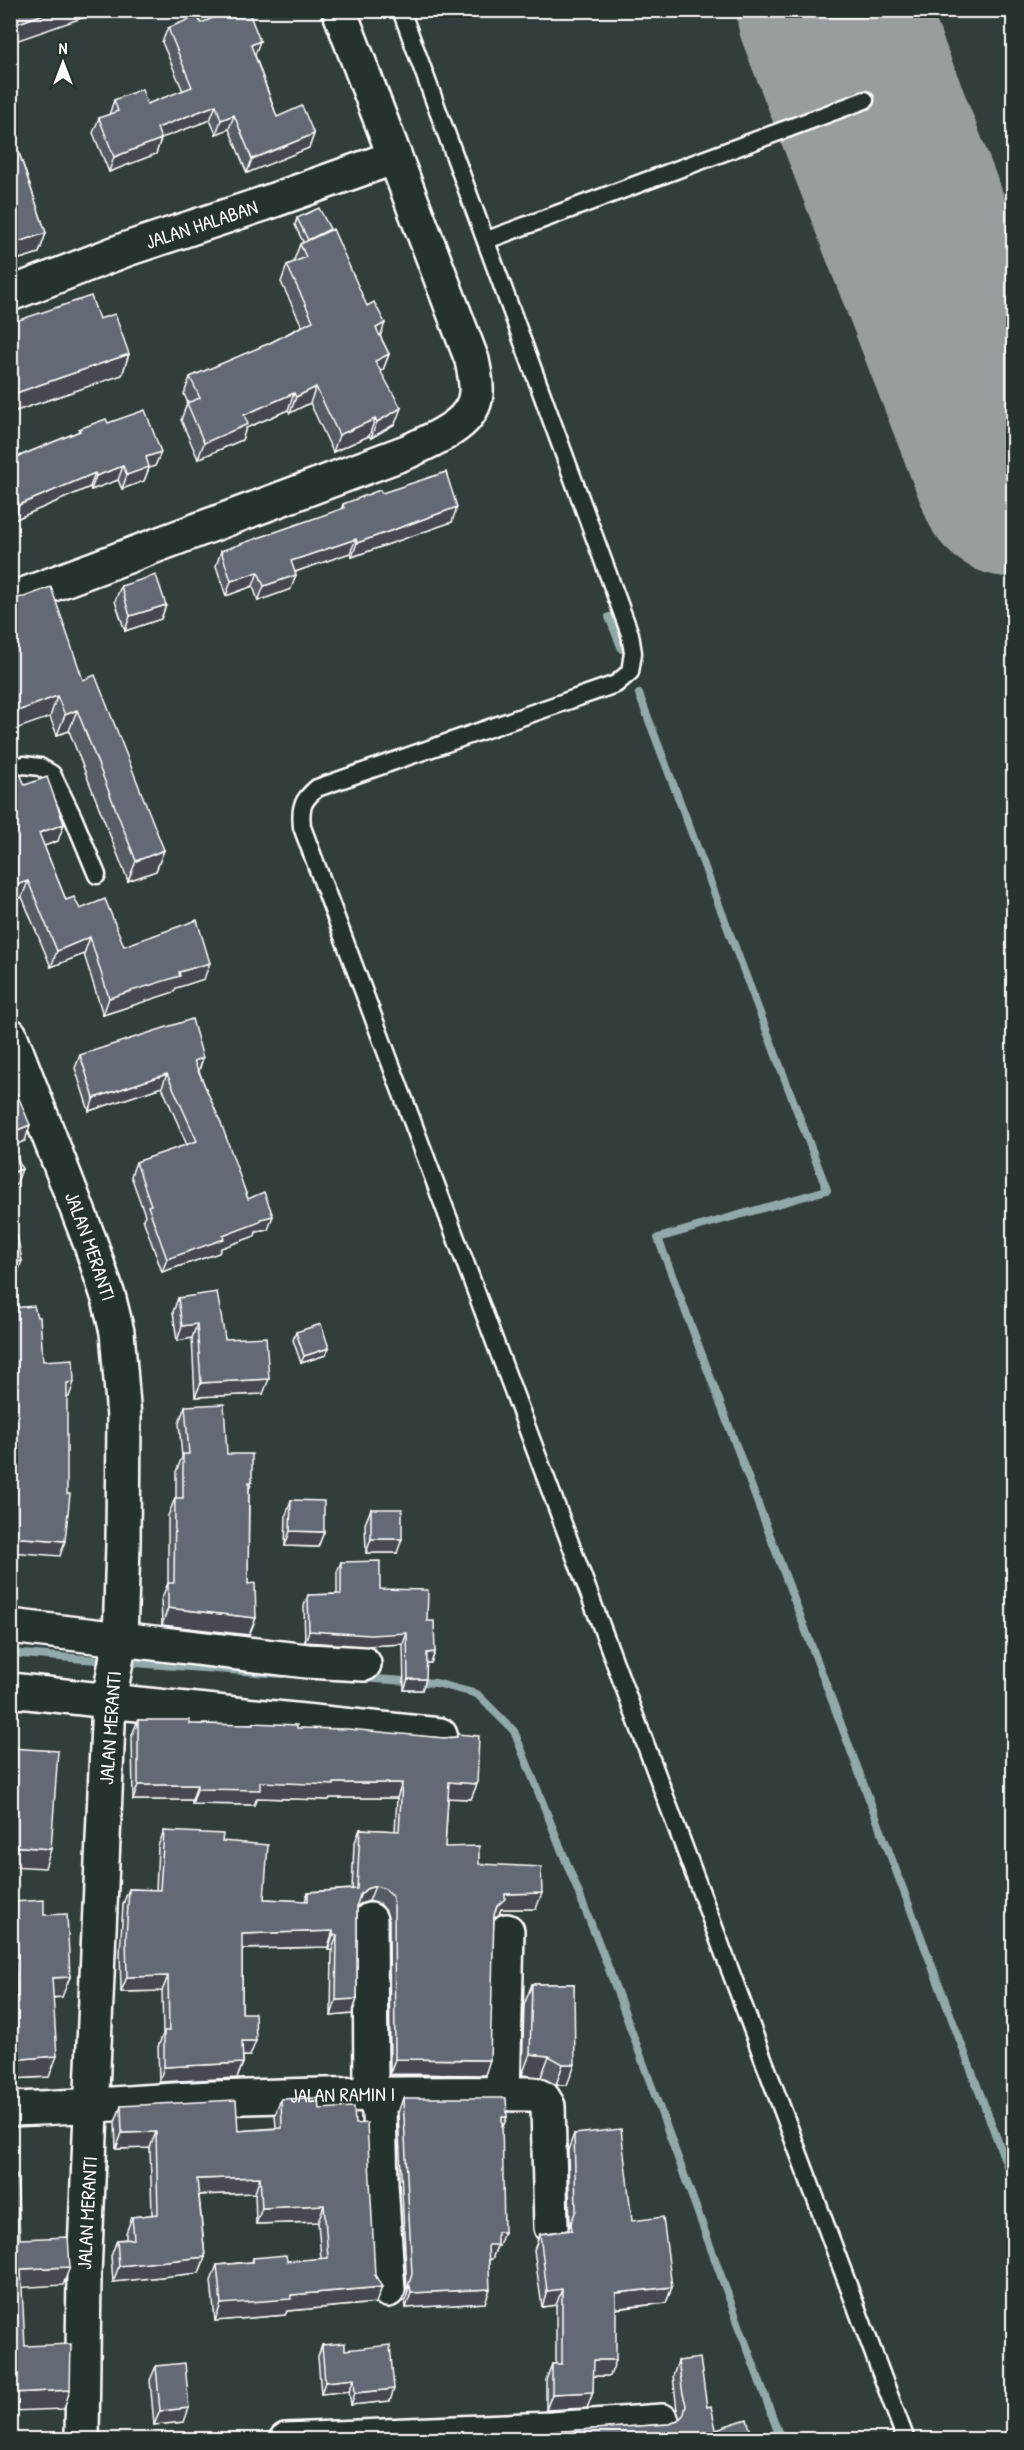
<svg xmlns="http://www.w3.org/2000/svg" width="1024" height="2450" font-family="'Patrick Hand',sans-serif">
<rect width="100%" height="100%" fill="#323e3b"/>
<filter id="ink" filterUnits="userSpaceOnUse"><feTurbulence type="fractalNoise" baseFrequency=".0167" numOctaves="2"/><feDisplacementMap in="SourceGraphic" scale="12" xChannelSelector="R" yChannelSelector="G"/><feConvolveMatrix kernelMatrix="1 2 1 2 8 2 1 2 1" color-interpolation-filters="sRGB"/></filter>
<g filter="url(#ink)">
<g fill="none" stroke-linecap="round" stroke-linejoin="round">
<g stroke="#92a9a9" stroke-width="8">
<polyline points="609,617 622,649"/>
<polyline points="639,694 827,1190 658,1238 1014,2184"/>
<polyline points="10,1653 109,1661"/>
<polyline points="122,1662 282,1674"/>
<polyline points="361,1678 436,1683 477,1694 514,1731 607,1964 781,2440"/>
</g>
<polyline stroke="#989e9d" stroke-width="189" points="831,10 1014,483"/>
<g stroke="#fff" stroke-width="21">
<g id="service">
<path d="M401,10L630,634L633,653L630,672L616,684L317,788C302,801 300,807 302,827L906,2440"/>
<polyline points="487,240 865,100"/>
<polyline points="10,768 24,765 40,767 52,774 73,817 97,875"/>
</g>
</g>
<g stroke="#fff" stroke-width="38">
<g id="minor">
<path id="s1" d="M10,294L127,249L263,204L395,157"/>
<path d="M10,600L409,451C433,439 474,425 476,393C477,382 474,371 472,360L339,10"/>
<polyline points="120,1639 307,1661 364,1664"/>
<polyline points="109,1701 440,1735"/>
<polyline points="370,1920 371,2093 379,2110 381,2184 388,2290"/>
<polyline points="503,2094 507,1931"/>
<path id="s2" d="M10,2109C79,2107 147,2101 215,2098C321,2094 428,2093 534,2094L543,2098L548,2106L551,2227"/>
<polyline points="286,2440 552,2429 662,2421"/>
</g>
</g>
<g stroke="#fff" stroke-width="38">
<g id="tertiary">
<path id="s3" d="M10,1035L90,1242L109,1299L117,1332L124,1417L123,1545L120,1639L109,1701L84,2274L82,2440"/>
<polyline points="10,1626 120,1639"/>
<polyline points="10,1690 109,1701"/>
</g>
</g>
<use href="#service" stroke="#26332d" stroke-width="16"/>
<use href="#minor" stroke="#26332d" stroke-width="33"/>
<use href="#tertiary" stroke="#26332d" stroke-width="33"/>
</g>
<g fill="#565b64" stroke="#fff" stroke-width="1.5">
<polygon points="201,23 255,55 277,117 314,134 309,148 247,173 229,129 216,134 210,120 161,138 156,154 109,172 93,133 99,118 109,115 114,100 147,104 183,91 162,42 168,28"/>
<polygon points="10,126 46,233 39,253 10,262"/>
<polygon points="297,218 329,231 389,354 383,370 381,372 395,424 371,438 369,436 333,452 310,403 290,413 288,410 246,428 242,440 198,459 181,420 187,403 188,403 184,394 190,377 270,343 302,326 281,282 287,265 295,262 294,260 300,244 303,242 295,225"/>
<polygon points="99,319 129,354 122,375 10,413 10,323"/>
<polygon points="108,423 161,452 155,466 149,468 144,481 122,489 118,480 91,490 90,487 14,520 10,512 10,460 78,432 79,429"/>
<polygon points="382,493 452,522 352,557 350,553 295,572 291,589 258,601 253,586 226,596 216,566 221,551 341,510 343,504"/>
<polygon points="121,586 166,605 161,619 125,631 115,601"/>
<polygon points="10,596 83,680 164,850 156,871 128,881 69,731 57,735 50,717"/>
<polygon points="10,775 25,785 58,841 44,846 66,900 80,909 124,946 204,979 176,988 174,992 103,1015 84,954 51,967 22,897 12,901 10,896"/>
<polygon points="80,1055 203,1058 199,1071 248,1199 268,1230 256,1232 255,1236 221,1248 219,1253 162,1272 143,1219 145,1215 131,1176 136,1162 187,1145 162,1087 89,1111 75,1068"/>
<polygon points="178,1298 263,1394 195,1397 192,1338 177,1341 173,1312"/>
<polygon points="296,1332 326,1355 301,1363 293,1340"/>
<polygon points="185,1406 252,1482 249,1490 248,1584 256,1618 249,1635 162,1625 161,1600 168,1583 168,1516 175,1498 176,1498 176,1472 182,1457 179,1423"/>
<polygon points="291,1500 324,1532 318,1547 285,1546 286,1515"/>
<polygon points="371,1509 397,1553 366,1553 365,1524"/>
<polygon points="341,1562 427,1621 435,1652 431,1663 427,1663 422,1690 404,1690 403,1644 366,1646 305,1642 304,1606 308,1595 337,1594 337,1572"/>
<polygon points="138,1720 190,1724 252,1725 253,1723 297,1728 444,1738 456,1737 457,1734 477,1784 471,1799 448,1798 445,1847 479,1864 536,1909 501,1909 499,1914 494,1919 485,2075 390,2074 389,1920 386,1911 380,1904 369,1901 360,1904 357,1907 357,1999 352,2014 331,2016 332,1950 328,1950 328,1947 242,1949 242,2013 250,2056 243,2056 243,2063 237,2078 159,2082 158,2047 163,2034 162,1991 121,1992 120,1953 123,1904 129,1889 156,1890 158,1846 164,1831 222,1841 264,1899 305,1901 308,1892 352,1889 354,1845 360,1829 395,1831 397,1798 330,1798 329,1800 257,1798 254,1805 192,1804 192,1800 133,1800 132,1735"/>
<polygon points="13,1902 44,1915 62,1997 53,1998 49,2077 10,2079 10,1908"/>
<polygon points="532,1984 574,1984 567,2085 556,2085 541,2077 522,2075 524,2005"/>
<polygon points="403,2098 507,2117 502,2129 499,2246 497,2246 492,2259 489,2260 485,2303 406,2308 405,2301 402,2301 407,2289 398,2113"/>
<polygon points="281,2099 319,2109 355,2124 376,2303 287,2311 285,2315 215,2321 211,2281 217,2265 252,2262 253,2258 287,2261 321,2259 318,2222 256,2224 255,2193 199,2195 205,2257 199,2273 113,2282 111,2256 117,2240 126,2239 126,2233 132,2217 152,2215 150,2148 116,2149 115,2122 121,2106 238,2131 276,2128 275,2115"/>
<polygon points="574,2134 632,2221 672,2287 666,2303 616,2309 610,2376 593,2376 593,2392 587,2408 546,2410 546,2380 552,2364 556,2364 556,2305 542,2307 534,2250 540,2234 568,2230 570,2226 568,2150"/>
<polygon points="322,2345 345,2350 390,2401 351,2405 349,2391 321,2394 318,2357"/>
<polygon points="678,2361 707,2407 716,2429 753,2439 549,2439 551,2432 669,2424 678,2421 680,2419 677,2410 673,2376"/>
<polygon points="156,2366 184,2422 154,2425 150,2380"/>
</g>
<g fill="#464a51" stroke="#fff" stroke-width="1.5">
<polygon points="55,10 105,10 10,43 10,26"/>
<polygon points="260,41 255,55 246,59 251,45"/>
<polygon points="216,105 210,120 151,142 157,128"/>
<polygon points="234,115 229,129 216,134 221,120"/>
<polygon points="314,134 309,148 247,173 252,159"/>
<polygon points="161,139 156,154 109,172 114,157"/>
<polygon points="46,233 39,253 10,262 10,256 15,243"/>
<polygon points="385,323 379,340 376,328"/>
<polygon points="129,354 122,375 10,413 10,409 16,393"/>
<polygon points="389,354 383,370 369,378 375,361"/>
<polygon points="316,387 310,403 290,413 296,397"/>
<polygon points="294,393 288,410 246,428 242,440 198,459 204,443 244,415"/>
<polygon points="401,408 395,424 371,438 377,422"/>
<polygon points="375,419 369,436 333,452 339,435"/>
<polygon points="161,452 155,466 149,468 144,481 122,489 127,475 146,457"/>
<polygon points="123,466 118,480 91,490 96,476"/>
<polygon points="95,473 90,487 14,520 19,505"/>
<polygon points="457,507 452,522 352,557 357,543"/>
<polygon points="356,539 350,553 286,575 291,561"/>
<polygon points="258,572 253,586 226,596 231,581"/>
<polygon points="296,575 291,589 258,601 264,586"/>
<polygon points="166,605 161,619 125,631 130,616"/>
<polygon points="57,696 50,717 10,731 10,714"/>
<polygon points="77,710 69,731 57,735 65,715"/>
<polygon points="64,824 58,841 33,850 39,833"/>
<polygon points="164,850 156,871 128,881 136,861"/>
<polygon points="28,881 22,897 12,901 19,884"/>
<polygon points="90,937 84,954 51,967 57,951"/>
<polygon points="210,963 204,979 176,988 174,992 103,1015 109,998 179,972"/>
<polygon points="203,1058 198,1072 194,1061"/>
<polygon points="167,1074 162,1087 89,1111 94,1098"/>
<polygon points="30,1125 25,1141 10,1147 10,1133"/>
<polygon points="22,1169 16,1185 10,1188 10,1174"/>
<polygon points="273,1216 268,1230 256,1232 255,1236 221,1248 219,1253 162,1272 167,1259 223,1236 260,1219"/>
<polygon points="22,1261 17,1275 10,1277 10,1263"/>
<polygon points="197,1324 192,1338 177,1341 182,1326"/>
<polygon points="329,1348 326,1355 301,1363 304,1356"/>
<polygon points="269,1379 263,1394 195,1397 201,1383"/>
<polygon points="74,1382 69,1397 61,1398 67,1383"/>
<polygon points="290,1531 324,1532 318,1547 285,1546"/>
<polygon points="10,1537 65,1541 60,1556 10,1552"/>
<polygon points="371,1539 402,1539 397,1553 366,1553"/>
<polygon points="168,1608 256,1618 249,1635 162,1625"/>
<polygon points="309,1631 407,1633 403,1644 366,1646 305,1642"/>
<polygon points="435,1652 431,1663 423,1663 427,1653"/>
<polygon points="408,1679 426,1679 422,1690 404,1690"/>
<polygon points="260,1782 334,1783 402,1783 397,1798 330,1798 329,1800 257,1798 254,1805 192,1804 197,1789"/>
<polygon points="449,1782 477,1784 471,1799 443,1798"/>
<polygon points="138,1785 197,1785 192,1800 133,1800"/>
<polygon points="10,1846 51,1849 45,1868 10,1866"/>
<polygon points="375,1886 369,1901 360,1904 354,1910 360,1895 366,1889"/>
<polygon points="542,1893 536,1909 501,1909 499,1914 491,1921 497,1906 505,1894"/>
<polygon points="333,1931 328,1947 236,1949 242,1934"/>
<polygon points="333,1935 337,1935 332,1950 328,1950"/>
<polygon points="168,1976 162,1991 121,1992 127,1977"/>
<polygon points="70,1977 62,1997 44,1998 52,1978"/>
<polygon points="357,1999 352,2014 331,2016 336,2000"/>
<polygon points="242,2041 256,2041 250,2056 237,2056"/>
<polygon points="530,2054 549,2056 541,2077 522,2075"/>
<polygon points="57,2056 49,2077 10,2079 10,2060"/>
<polygon points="395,2059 490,2060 485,2075 390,2074"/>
<polygon points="243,2063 237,2078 159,2082 164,2067"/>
<polygon points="563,2064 575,2064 567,2085 556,2085"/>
<polygon points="502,2117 507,2117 501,2131"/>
<polygon points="156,2132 150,2148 116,2149 122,2133"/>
<polygon points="260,2177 255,2193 191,2195 197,2179"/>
<polygon points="324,2205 318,2222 256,2224 262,2208"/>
<polygon points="497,2232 504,2232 499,2246 497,2246 492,2259 483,2260 488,2245"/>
<polygon points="205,2257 199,2273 113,2282 119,2266"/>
<polygon points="70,2267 63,2285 14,2288 21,2269"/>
<polygon points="410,2286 405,2301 402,2301 408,2287"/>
<polygon points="382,2287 376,2303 287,2311 285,2315 215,2321 221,2304 291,2295"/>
<polygon points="672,2287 666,2303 610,2309 616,2293"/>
<polygon points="490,2289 485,2303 406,2308 411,2293"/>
<polygon points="562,2289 556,2305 542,2307 547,2291"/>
<polygon points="594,2360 616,2360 610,2376 588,2376"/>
<polygon points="354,2379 349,2391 321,2394 325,2382"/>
<polygon points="394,2389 390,2401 351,2405 355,2393"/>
<polygon points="70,2390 64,2409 10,2411 11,2393"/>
<polygon points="593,2392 587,2408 546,2410 552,2394"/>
<polygon points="189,2408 184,2422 154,2425 160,2411"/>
</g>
<g fill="#646a74" stroke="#fff" stroke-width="1.5">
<polygon points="10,10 55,10 10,26"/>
<polygon points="232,10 248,10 260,41 251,45 277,117 302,106 314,134 252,159 234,115 221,120 216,105 157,128 161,139 114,157 99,118 118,111 114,100 142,89 147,104 192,87 168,28 197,16 201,23"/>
<polygon points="10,126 46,233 15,243 10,228"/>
<polygon points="319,208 330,229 308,240 297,218"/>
<polygon points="333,229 367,306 374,302 385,323 376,328 389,354 375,361 401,408 377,422 375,419 339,435 316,387 296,397 294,393 244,415 248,424 204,443 187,403 200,398 190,377 270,343 313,321 287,265 306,257 300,244"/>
<polygon points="91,296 99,319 115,314 129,354 16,393 10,376 10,323"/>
<polygon points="145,410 161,452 146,457 149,467 127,475 123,466 96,476 95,473 19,505 10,485 10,474 15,472 10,460 80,431 79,429 106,419 108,423"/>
<polygon points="446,472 457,507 357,543 356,539 291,561 296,575 264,586 258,572 231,581 221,551 344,508 343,504 380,490 382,493"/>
<polygon points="156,575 166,605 130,616 121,586"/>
<polygon points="51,587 83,680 95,675 164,850 136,861 77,710 65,715 57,696 10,714 10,596 15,598 24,597"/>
<polygon points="19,771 25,785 47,777 64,824 39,833 66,900 74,897 80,909 105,899 124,946 197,920 210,963 179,972 180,976 109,998 90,937 57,951 28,881 19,884 10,864 10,775"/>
<polygon points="192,1019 203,1058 194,1061 221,1123 248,1199 264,1192 273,1216 260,1219 260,1222 223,1236 224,1239 167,1259 148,1206 151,1205 136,1162 197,1141 167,1074 94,1098 80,1055"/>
<polygon points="10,1077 30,1125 10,1133"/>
<polygon points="10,1141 22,1169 10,1174"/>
<polygon points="17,1234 22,1261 10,1263 10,1235"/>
<polygon points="217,1292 225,1339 266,1337 269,1379 201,1383 197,1324 182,1326 178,1298"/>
<polygon points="34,1306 37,1317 40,1317 43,1361 73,1359 74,1382 67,1383 67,1494 70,1494 65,1541 10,1537 10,1308"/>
<polygon points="321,1324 329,1348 304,1356 296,1332"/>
<polygon points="224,1404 227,1454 252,1454 252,1482 249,1482 248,1584 255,1583 256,1618 168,1608 168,1583 174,1583 175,1498 183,1498 183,1454 189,1454 185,1406"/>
<polygon points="291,1500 324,1501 324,1532 290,1531"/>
<rect x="371" y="1509" width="31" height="30"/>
<polygon points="380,1561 380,1589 428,1590 427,1621 434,1621 435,1652 427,1653 426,1679 408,1679 407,1633 370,1635 309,1631 308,1595 341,1594 341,1562"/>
<polygon points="138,1720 190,1720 190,1724 253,1725 253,1723 297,1725 297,1728 348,1729 444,1738 457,1737 457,1734 479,1736 477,1784 449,1782 445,1847 479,1846 479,1864 541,1867 542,1893 505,1894 505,1899 497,1906 494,1915 490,2060 395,2059 394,1905 392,1896 385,1889 375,1886 366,1889 360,1895 357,1904 357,1999 336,2000 337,1935 333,1935 333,1931 242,1934 242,2013 255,2013 256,2041 242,2041 243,2063 164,2067 164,2031 169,2031 168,1976 127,1977 126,1938 129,1889 160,1890 164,1831 223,1834 222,1841 268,1845 264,1899 308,1901 308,1892 357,1889 360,1829 399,1831 402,1783 334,1783 334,1785 260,1782 260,1790 197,1789 197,1785 138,1785"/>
<polygon points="10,1748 58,1751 51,1849 10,1846"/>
<polygon points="44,1900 44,1915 67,1914 70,1977 52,1978 57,2056 10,2060 10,1998 17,1997 13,1902"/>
<polygon points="532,1984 574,1984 575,2064 563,2064 549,2056 530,2054"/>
<polygon points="318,2098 319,2109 354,2107 355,2124 367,2123 375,2275 382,2287 291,2295 291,2299 221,2304 217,2265 253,2262 253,2258 286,2255 287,2261 328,2258 324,2205 262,2208 260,2177 197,2179 205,2257 119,2266 117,2240 134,2239 132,2217 158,2214 156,2132 122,2133 121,2106 236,2100 238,2131 282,2128 281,2099"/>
<polygon points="403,2098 506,2098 507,2117 502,2117 504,2232 497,2232 497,2245 488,2245 490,2289 411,2293 410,2286 408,2287 412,2274"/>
<polygon points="621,2129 632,2221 663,2217 672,2287 616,2293 616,2360 594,2360 593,2392 552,2394 552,2364 562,2364 562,2289 547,2291 540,2234 572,2230 571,2223 576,2210 574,2134"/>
<polygon points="17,2175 20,2239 68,2237 70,2267 21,2269 25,2346 71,2344 70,2390 11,2393 10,2176"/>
<polygon points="345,2343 345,2350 390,2345 394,2389 355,2393 354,2379 325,2382 322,2345"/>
<polygon points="700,2358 707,2407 711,2406 716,2429 747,2419 753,2439 551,2439 551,2432 669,2424 678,2421 684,2414 686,2405 683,2394 678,2361"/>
<polygon points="185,2363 189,2408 160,2411 156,2366"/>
</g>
</g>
<g text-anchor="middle" stroke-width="5" stroke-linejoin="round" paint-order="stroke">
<g font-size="20" fill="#fff" stroke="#26332d">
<text dy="7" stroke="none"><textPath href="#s1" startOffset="204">JALAN HALABAN</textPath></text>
<text dy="7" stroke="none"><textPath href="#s3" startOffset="226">JALAN MERANTI</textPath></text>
<text transform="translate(110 1728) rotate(-86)" y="7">JALAN MERANTI</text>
<text dy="7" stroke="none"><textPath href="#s2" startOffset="333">JALAN RAMIN I</textPath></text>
<text transform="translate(87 2213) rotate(-87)" y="7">JALAN MERANTI</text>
</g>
</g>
<rect width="1024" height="2450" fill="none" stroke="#26332d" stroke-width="36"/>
<rect x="18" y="18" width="988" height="2414" fill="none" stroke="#fff" stroke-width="2" filter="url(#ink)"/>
<g transform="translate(63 63)" stroke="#26332d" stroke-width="4.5" paint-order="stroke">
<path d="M0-4.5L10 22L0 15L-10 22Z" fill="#ffffff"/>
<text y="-9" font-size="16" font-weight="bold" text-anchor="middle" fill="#ffffff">N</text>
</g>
</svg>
